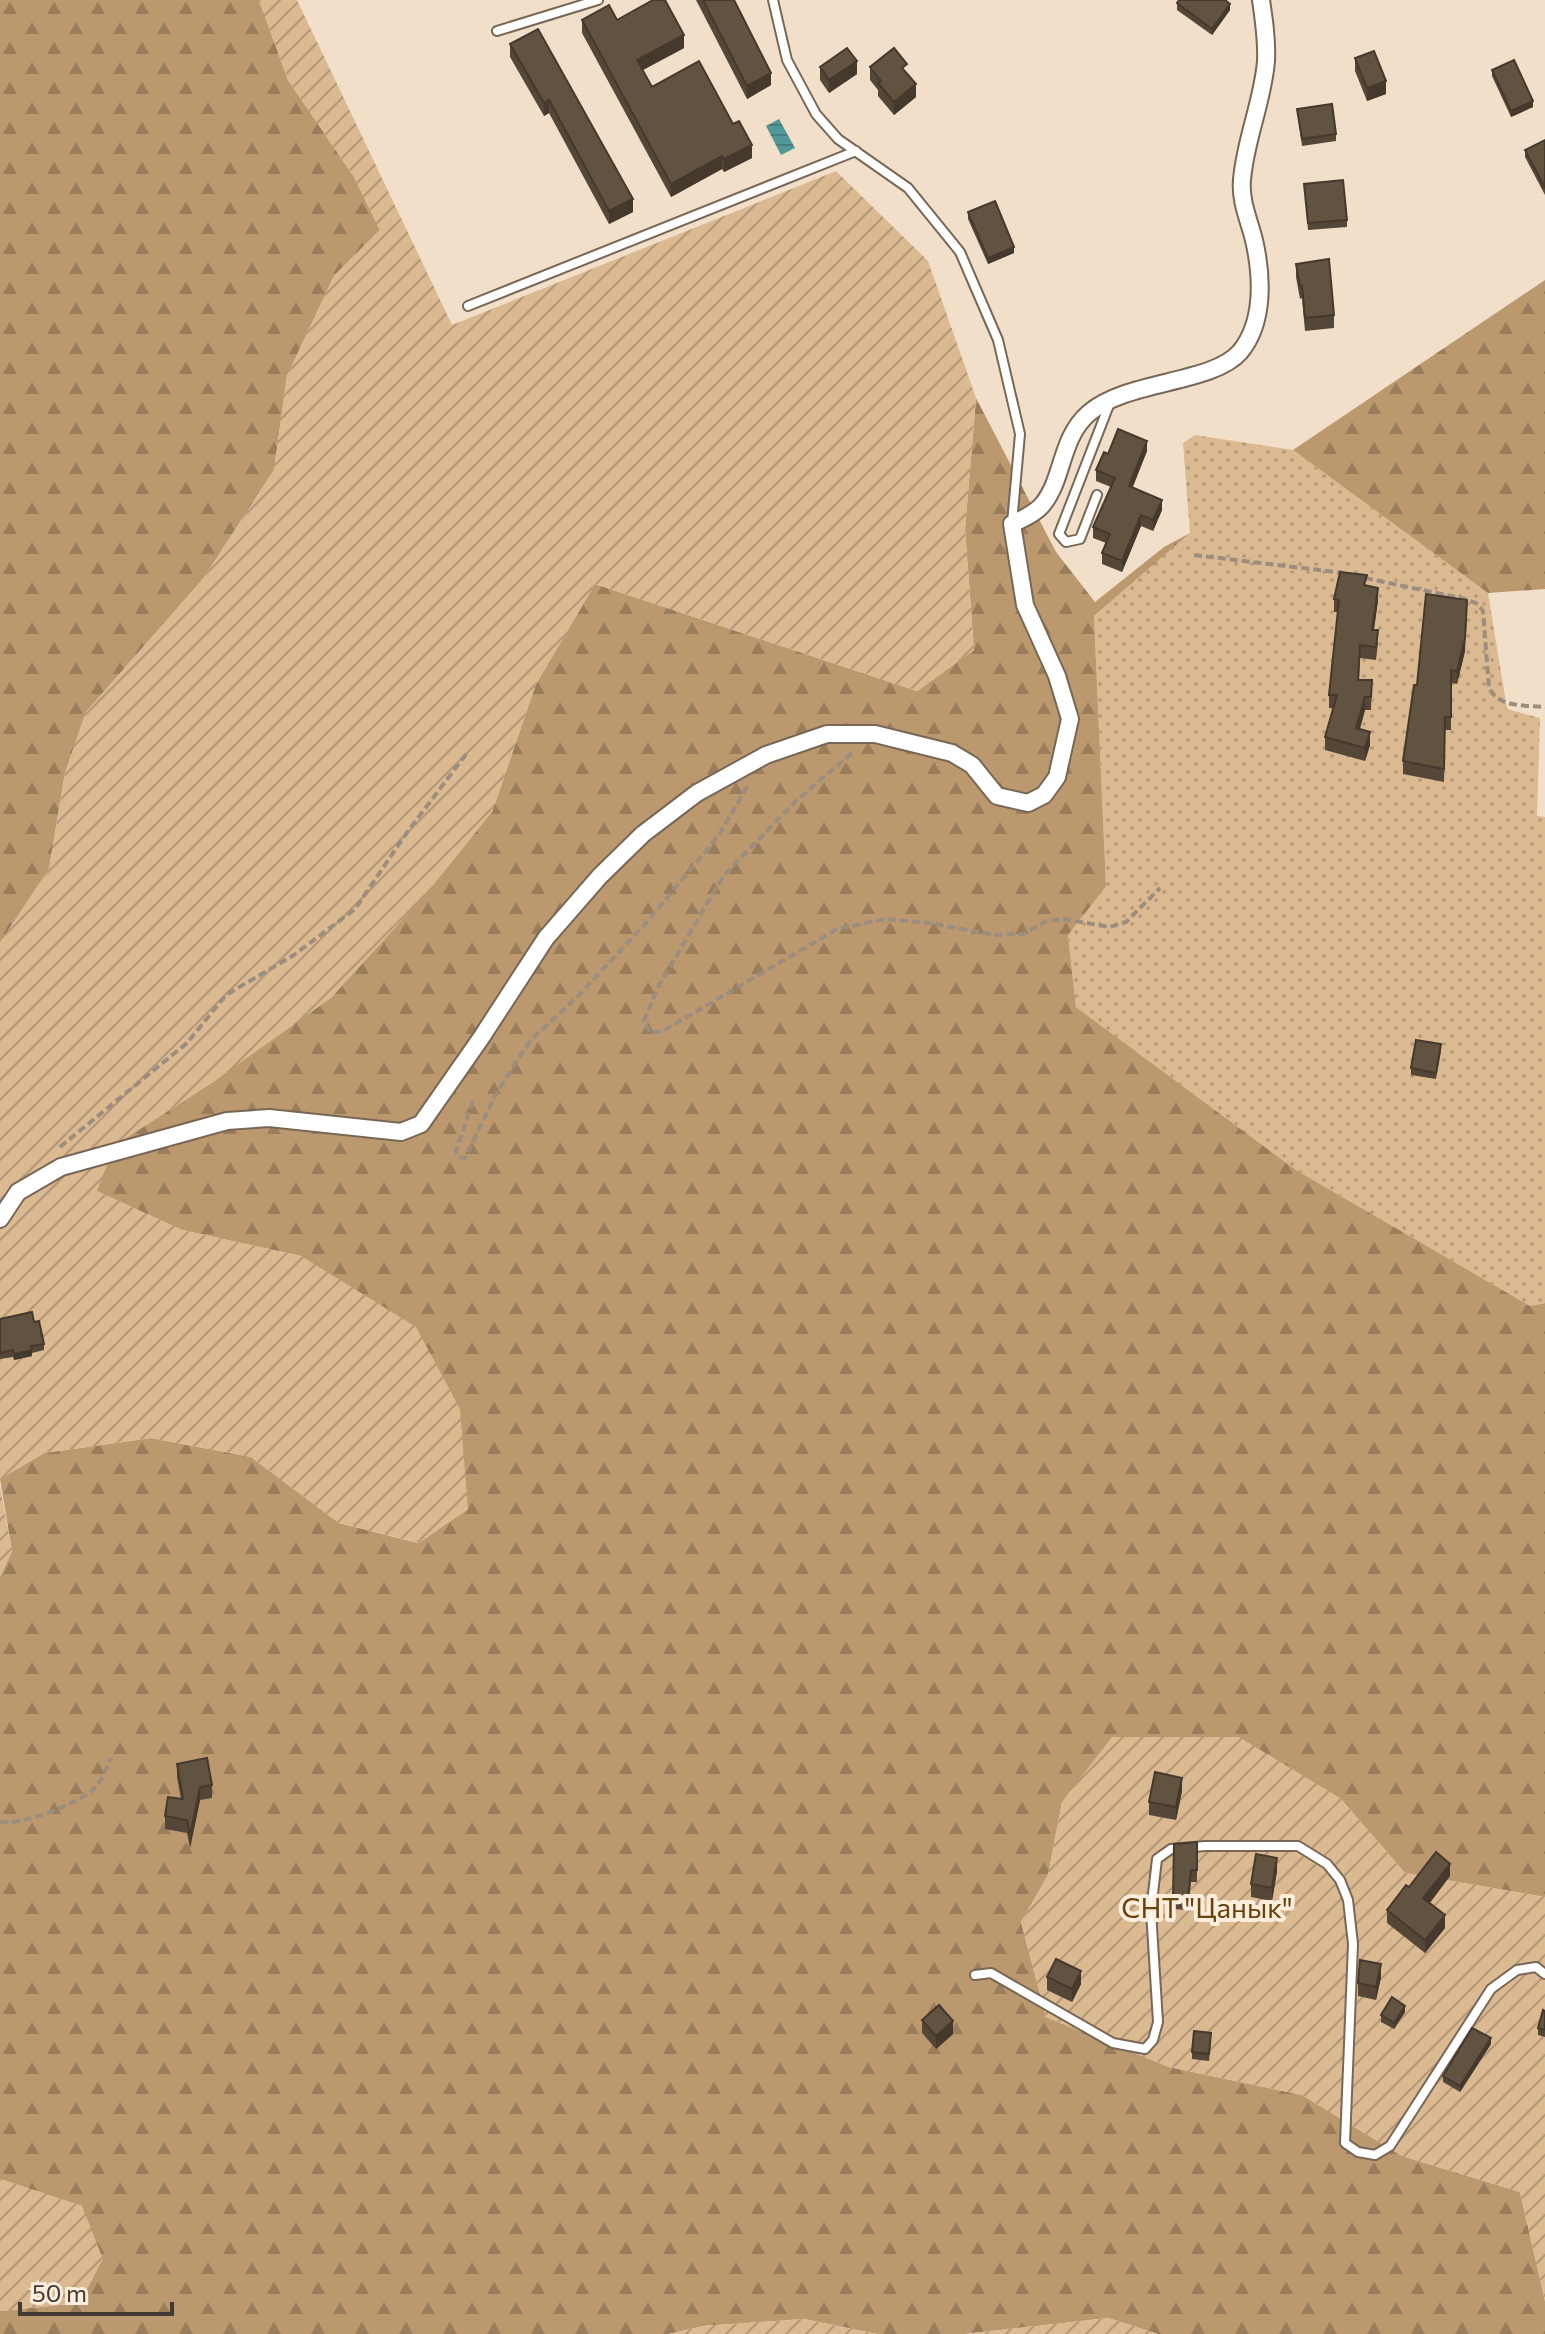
<svg xmlns="http://www.w3.org/2000/svg" width="1545" height="2334" font-family="Commissioner,sans-serif">
<defs>
<pattern id="grass-dots" width="8" height="8" patternUnits="userSpaceOnUse" patternTransform="scale(2)"><rect width="8" height="8" fill="#dbb991"/><path d="M2 2h.1M6 6h.1" fill="none" stroke="#b39777" stroke-width="1.8" stroke-linecap="round"/></pattern>
<pattern id="forest-firs" width="22" height="20" patternUnits="userSpaceOnUse" patternTransform="scale(2)"><rect width="22" height="20" fill="#bc986e"/><path d="M5 1l3.5 6h-7zM16 11l3.5 6h-7z" fill="#9a7d5b"/></pattern>
<pattern id="garden-furrows" width="10" height="10" patternUnits="userSpaceOnUse" patternTransform="scale(2)"><rect width="10" height="10" fill="#dbb991"/><path d="M-1 1l2-2M0 10L10 0M9 11l2-2" fill="none" stroke="#b39777"/></pattern>
<pattern id="water-rules" width="6" height="5" patternUnits="userSpaceOnUse" patternTransform="scale(2)"><rect width="6" height="5" fill="#529899"/><path d="M0 2.5h6" fill="none" stroke="#467d7d"/></pattern>
</defs>
<rect width="100%" height="100%" fill="#f2dfca"/>
<polygon fill="url(#grass-dots)" points="1195,435 1293,450 1488,593 1507,709 1540,718 1537,816 1545,817 1545,1303 1530,1306 1296,1170 1076,1007 1068,935 1106,885 1094,616 1190,533 1183,443"/>
<g fill="url(#forest-firs)">
<polygon points="0,0 259,0 288,80 354,177 380,230 334,276 287,376 274,470 203,579 86,712 65,773 49,869 0,943"/>
<polygon points="1545,280 1545,589 1488,593 1293,450"/>
<polygon points="976,398 1056,552 1095,602 1164,547 1190,533 1094,616 1106,886 1068,935 1076,1007 1296,1170 1530,1306 1545,1303 1545,1897 1405,1873 1340,1798 1062,1802 1048,1875 1021,1922 1046,2017 1169,2067 1302,2095 1402,2156 1520,2192 1545,2301 1545,2334 1158,2334 1108,2318 964,2334 877,2334 804,2319 703,2326 669,2334 0,2334 0,2311 80,2303 82,2206 0,2179 0,1577 12,1551 0,1479 44,1453 151,1438 251,1457 339,1523 418,1543 468,1509 301,1256 182,1230 96,1191 115,1145 216,1080 492,812 536,684 595,584 917,691 974,650 965,529"/>
</g>
<g fill="url(#garden-furrows)">
<polygon points="259,0 297,0 452,325 836,171 928,261 976,398 965,529 974,650 917,691 595,584 536,684 492,812 426,894 331,998 216,1080 115,1145 97,1191 182,1230 301,1256 416,1327 460,1409 468,1509 419,1543 339,1523 251,1457 151,1438 44,1453 0,1479 0,943 49,869 65,773 86,712 203,579 274,470 287,376 334,276 380,230 354,177 288,80"/>
<polygon points="0,1486 12,1551 0,1577"/>
<polygon points="1112,1737 1239,1737 1340,1798 1405,1873 1545,1897 1545,2301 1520,2192 1402,2156 1302,2095 1169,2067 1046,2017 1021,1922 1048,1875 1062,1802"/>
<polygon points="0,2179 82,2206 103,2259 80,2303 0,2311"/>
<polygon points="1108,2318 1158,2334 964,2334"/>
<polygon points="804,2319 877,2334 669,2334 703,2326"/>
</g>
<polygon fill="url(#water-rules)" points="779,119 795,148 781,155 766,126"/>
<g fill="none" stroke-linecap="round" stroke-linejoin="round">
<g stroke="#786755" stroke-width="12">
<g id="service">
<polyline points="773,0 787,60 816,114 838,139 908,188 960,252 998,340 1020,434 1012,523"/>
<polyline points="497,31 598,0"/>
<polyline points="468,306 856,151"/>
<polyline points="1097,495 1080,539 1066,542 1059,534 1109,405"/>
<polyline points="975,1975 991,1973 1113,2043 1145,2049 1153,2040 1158,2022 1151,1911 1157,1859 1171,1849 1205,1846 1298,1846 1327,1864 1340,1880 1348,1900 1353,1944 1345,2143 1358,2152 1375,2155 1390,2146 1491,1989 1517,1970 1536,1967 1545,1974"/>
</g>
</g>
<g stroke="#786755" stroke-width="20">
<path id="minor" d="M0,1219L18,1192L61,1167L227,1121L269,1118L401,1132L421,1124L481,1038L546,938L600,876L643,834L697,793L766,755L827,734H875L952,753L972,765L997,796L1028,803L1044,795L1057,777L1070,719L1057,676L1025,605L1012,524C1022,519 1035,514 1043,504C1064,478 1060,438 1089,413C1127,380 1212,384 1240,352C1265,322 1262,275 1254,240C1249,220 1240,201 1242,180C1245,140 1263,101 1266,61C1267,40 1264,20 1261,0"/>
</g>
<g stroke="#9b8e7f" stroke-width="4" stroke-dasharray="8 4" stroke-linecap="butt">
<polyline points="1194,555 1344,573"/>
<path d="M1365,578L1465,599L1478,604L1483,611L1489,688C1499,708 1525,705 1545,707"/>
<polyline points="852,753 797,800 724,875 657,989 644,1021 650,1033 663,1031 837,929 886,919 936,924 993,935 1023,934 1047,921 1063,919 1110,927 1126,922 1160,888"/>
<polyline points="473,1101 456,1151 459,1157 465,1158 497,1092 530,1041 579,995 647,922 719,835 748,785"/>
<polyline points="60,1147 187,1043 226,995 294,955 355,909 408,831 467,753"/>
<path d="M0,1822C23,1825 79,1804 96,1787C102,1780 107,1767 111,1758"/>
</g>
<use href="#service" stroke="#fff" stroke-width="8"/>
<use href="#minor" stroke="#fff" stroke-width="16"/>
</g>
<g fill="#544737">
<polygon points="696,0 734,0 771,85 747,99"/>
<polygon points="1177,3 1230,10 1212,35 1177,10"/>
<polygon points="582,20 617,20 684,48 643,70 652,87 752,158 724,172 722,169 671,197 582,33"/>
<polygon points="510,44 633,212 609,224 549,113 544,116 510,57"/>
<polygon points="1355,58 1386,94 1367,101 1355,71"/>
<polygon points="820,67 857,74 829,93 820,80"/>
<polygon points="870,67 907,74 916,97 894,115 878,96 878,90 870,80"/>
<polygon points="1492,70 1533,107 1511,117 1492,76"/>
<polygon points="1297,109 1336,134 1336,141 1302,146"/>
<polygon points="1545,140 1545,195 1525,157 1525,150"/>
<polygon points="1304,184 1347,220 1347,227 1308,230"/>
<polygon points="968,212 1014,253 988,264 968,219"/>
<polygon points="1296,264 1334,315 1334,328 1305,331 1302,298 1300,299 1296,277"/>
<polygon points="1147,451 1132,487 1162,510 1153,531 1141,526 1122,572 1102,564 1102,553 1106,543 1093,538 1093,527 1111,487 1096,481 1096,470 1108,454"/>
<polygon points="1367,586 1378,600 1374,630 1378,643 1376,660 1360,658 1359,680 1372,680 1371,710 1365,710 1360,729 1370,745 1365,761 1325,750 1325,737 1333,708 1329,708 1329,695 1338,612 1334,612 1334,599"/>
<polygon points="1465,651 1457,684 1451,683 1451,730 1445,730 1444,782 1403,774 1403,761 1417,685"/>
<polygon points="1441,1051 1436,1079 1411,1075 1411,1068"/>
<polygon points="0,1319 34,1322 44,1344 44,1350 32,1353 32,1356 14,1360 13,1357 0,1359"/>
<polygon points="177,1764 212,1785 212,1798 200,1800 190,1848 187,1833 165,1829 165,1816 181,1799 177,1777"/>
<polygon points="1182,1791 1176,1820 1149,1815 1149,1802"/>
<polygon points="1197,1842 1197,1882 1191,1882 1188,1910 1173,1909 1174,1844"/>
<polygon points="1277,1871 1272,1901 1251,1897 1251,1884"/>
<polygon points="1450,1876 1430,1903 1445,1928 1425,1953 1387,1923 1387,1910 1409,1887"/>
<polygon points="1047,1977 1081,1984 1072,2002 1047,1990"/>
<polygon points="1381,1977 1376,2000 1358,1996 1358,1983"/>
<polygon points="1545,2011 1545,2037 1538,2035 1538,2028"/>
<polygon points="1405,2012 1394,2029 1381,2022 1381,2015"/>
<polygon points="922,2020 953,2034 936,2049 922,2033"/>
<polygon points="1211,2039 1209,2061 1192,2059 1192,2052"/>
<polygon points="1491,2044 1460,2092 1443,2082 1443,2076"/>
</g>
<g fill="#45392d">
<polygon points="1230,4 1230,10 1212,35 1212,29"/>
<polygon points="684,35 684,48 637,73 637,60"/>
<polygon points="857,61 857,74 829,93 829,80"/>
<polygon points="771,73 771,85 747,99 747,86"/>
<polygon points="1386,81 1386,94 1367,101 1367,88"/>
<polygon points="916,84 916,97 894,115 894,102"/>
<polygon points="549,100 549,113 544,116 544,103"/>
<polygon points="1533,101 1533,107 1511,117 1511,111"/>
<polygon points="752,145 752,158 724,172 724,159"/>
<polygon points="722,156 722,169 671,197 671,184"/>
<polygon points="633,199 633,212 609,224 609,211"/>
<polygon points="1014,247 1014,253 988,264 988,258"/>
<polygon points="1147,441 1147,451 1129,497 1129,486"/>
<polygon points="1162,500 1162,510 1153,531 1153,520"/>
<polygon points="1141,515 1141,526 1122,572 1122,561"/>
<polygon points="1378,588 1378,600 1372,642 1372,630"/>
<polygon points="1467,613 1465,651 1457,684 1457,671"/>
<polygon points="1365,697 1365,710 1356,741 1356,728"/>
<polygon points="1370,732 1370,745 1365,761 1365,748"/>
<polygon points="32,1350 32,1356 14,1360 14,1354"/>
<polygon points="1182,1778 1182,1791 1176,1820 1176,1807"/>
<polygon points="200,1787 200,1800 190,1848 190,1835"/>
<polygon points="1277,1858 1277,1871 1272,1901 1272,1888"/>
<polygon points="1450,1864 1450,1876 1423,1911 1423,1898"/>
<polygon points="1445,1915 1445,1928 1425,1953 1425,1940"/>
<polygon points="1381,1964 1381,1977 1376,2000 1376,1987"/>
<polygon points="1081,1971 1081,1984 1072,2002 1072,1989"/>
<polygon points="1405,2006 1405,2012 1394,2029 1394,2023"/>
<polygon points="953,2021 953,2034 936,2049 936,2036"/>
<polygon points="1491,2038 1491,2044 1460,2092 1460,2086"/>
</g>
<g fill="#625240" stroke="#45392d" stroke-width="2">
<polygon points="653,0 665,0 684,35 637,60 652,87 699,61 733,124 739,121 752,145 724,159 722,156 671,184 582,20 609,5 617,20"/>
<polygon points="703,0 734,0 771,73 747,86"/>
<polygon points="1179,0 1225,0 1230,4 1212,29 1177,3"/>
<polygon points="538,29 633,199 609,211 549,100 544,103 510,44"/>
<polygon points="847,48 857,61 829,80 820,67"/>
<polygon points="894,48 907,64 902,68 916,84 894,102 878,83 881,81 870,67"/>
<polygon points="1374,51 1386,81 1367,88 1355,58"/>
<polygon points="1514,60 1533,101 1511,111 1492,70"/>
<polygon points="1332,104 1336,134 1302,139 1297,109"/>
<polygon points="1545,140 1545,188 1525,150"/>
<polygon points="1343,180 1347,220 1308,223 1304,184"/>
<polygon points="995,201 1014,247 988,258 968,212"/>
<polygon points="1329,259 1334,315 1305,318 1302,286 1300,286 1296,264"/>
<polygon points="1118,429 1147,441 1129,486 1162,500 1153,520 1141,515 1122,561 1102,553 1110,534 1093,527 1115,478 1096,470 1104,452 1108,454"/>
<polygon points="1340,572 1367,575 1364,585 1378,588 1372,630 1378,630 1376,647 1360,645 1358,680 1372,680 1371,697 1365,697 1356,728 1370,732 1365,748 1325,737 1337,695 1329,695 1339,600 1334,599"/>
<polygon points="1426,594 1467,600 1465,638 1457,671 1451,670 1451,717 1445,717 1444,769 1403,761 1414,685 1417,685"/>
<polygon points="1416,1040 1441,1044 1436,1073 1411,1068"/>
<polygon points="32,1312 34,1322 39,1321 44,1344 31,1346 32,1350 14,1354 13,1350 0,1353 0,1319"/>
<polygon points="207,1758 212,1785 200,1787 190,1835 187,1820 165,1816 168,1797 183,1799 177,1764"/>
<polygon points="1155,1772 1182,1778 1176,1807 1149,1802"/>
<polygon points="1197,1842 1197,1870 1191,1870 1188,1898 1173,1897 1174,1844"/>
<polygon points="1436,1852 1450,1864 1423,1898 1445,1915 1425,1940 1387,1910 1406,1885 1409,1887"/>
<polygon points="1256,1854 1277,1858 1272,1888 1251,1884"/>
<polygon points="1056,1959 1081,1971 1072,1989 1047,1977"/>
<polygon points="1360,1960 1381,1964 1376,1987 1358,1983"/>
<polygon points="1392,1997 1405,2006 1394,2023 1381,2015"/>
<polygon points="939,2005 953,2021 936,2036 922,2020"/>
<polygon points="1543,2010 1545,2011 1545,2030 1538,2028"/>
<polygon points="1472,2028 1491,2038 1460,2086 1443,2076"/>
<polygon points="1194,2031 1211,2033 1209,2054 1192,2052"/>
</g>
<g text-anchor="middle" stroke-width="8" stroke-linejoin="round" paint-order="stroke">
<g font-size="28" fill="#67430f" stroke="#fceddc">
<text x="1207" y="1918">СНТ "Цанык"</text>
</g>
</g>
<path d="M20 2302v12h152v-12" fill="none" stroke="#423a32" stroke-width="4"/>
<text x="32" y="2302" font-size="24" fill="#423a32" stroke="#fceddc" stroke-width="6" paint-order="stroke">50 m</text>
</svg>
